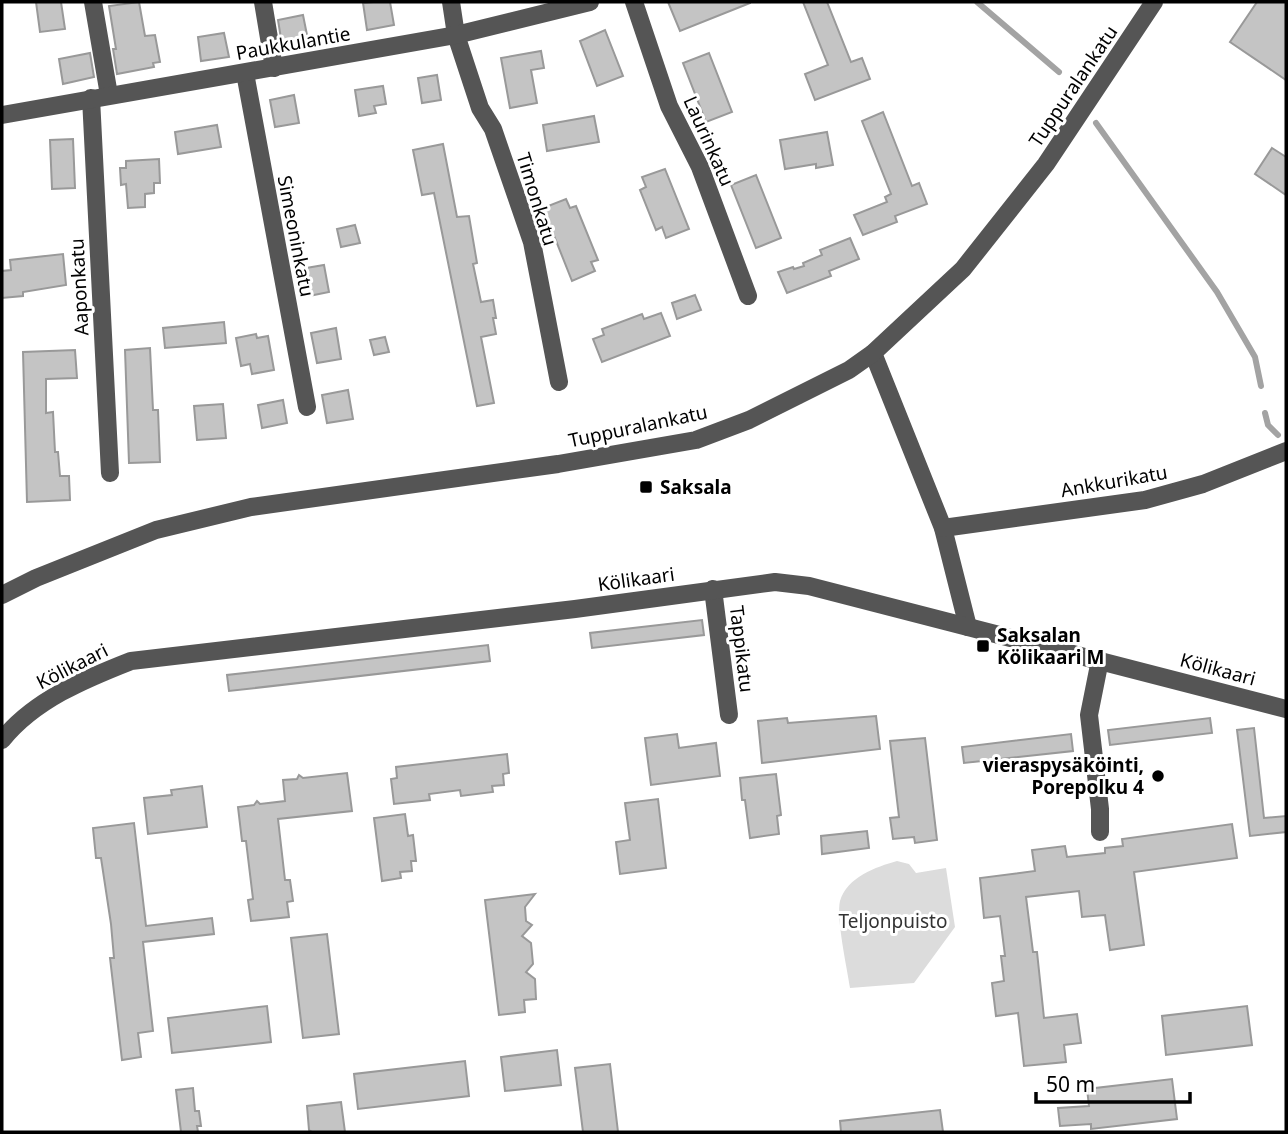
<svg xmlns="http://www.w3.org/2000/svg" width="1288" height="1134" font-family="'Noto Sans',sans-serif">
<rect width="100%" height="100%" fill="#fff"/>
<path fill="#dcdcdc" d="M897,861L909,864L916,873L946,868L955,927L914,983L850,988C847,968 836,918 840,901C847,877 876,867 897,861Z"/>
<g fill="none" stroke-linecap="round" stroke-linejoin="round">
<g stroke="#a3a3a3" stroke-width="6">
<polyline points="977,2 1059,72"/>
<polyline points="1096,123 1217,292 1255,357 1261,386"/>
<polyline points="1265,413 1268,425 1278,435"/>
</g>
</g>
<g fill="#c4c4c4" stroke="#999" stroke-width="2">
<polygon points="36,2 61,2 65,29 40,32"/>
<polygon points="139,2 145,36 155,35 160,62 153,63 154,67 117,74 113,49 116,49 109,6"/>
<polygon points="373,2 390,2 394,25 367,30 363,3"/>
<polygon points="668,2 750,2 750,3 680,31"/>
<polygon points="803,2 827,2 851,62 862,58 870,79 815,100 805,74 828,65"/>
<polygon points="1257,2 1286,2 1286,80 1230,42"/>
<polygon points="303,15 308,40 282,45 278,20"/>
<polygon points="605,30 623,76 597,86 580,41"/>
<polygon points="224,33 229,57 201,61 198,37"/>
<polygon points="541,51 544,68 531,70 537,103 510,108 501,58"/>
<polygon points="90,53 94,77 63,84 59,59"/>
<polygon points="709,53 732,112 706,122 683,63"/>
<polygon points="437,75 441,100 422,103 418,78"/>
<polygon points="383,86 386,104 374,106 376,113 359,116 355,90"/>
<polygon points="294,95 299,123 275,127 270,100"/>
<polygon points="883,112 912,186 919,183 927,204 895,216 897,222 863,235 854,215 887,202 885,197 891,194 862,121"/>
<polygon points="594,116 599,142 547,151 543,125"/>
<polygon points="217,125 221,147 178,154 175,132"/>
<polygon points="827,132 833,165 816,168 816,164 785,169 780,140"/>
<polygon points="73,139 75,188 52,189 50,140"/>
<polygon points="443,144 457,217 469,216 477,263 473,264 481,302 493,300 496,318 493,318 496,334 481,337 494,403 477,406 434,193 422,195 413,150"/>
<polygon points="1272,148 1286,157 1286,195 1255,174"/>
<polygon points="159,159 160,183 154,183 154,193 145,194 145,207 128,208 126,184 121,185 120,168 126,168 126,161"/>
<polygon points="665,169 689,229 666,238 662,227 656,230 640,190 646,187 642,177"/>
<polygon points="756,175 781,238 756,248 731,185"/>
<polygon points="566,199 570,208 576,206 598,260 591,262 595,271 572,281 543,208"/>
<polygon points="355,225 360,243 341,247 337,229"/>
<polygon points="850,238 859,259 829,271 831,276 787,293 778,272 793,267 794,269 804,266 803,263 822,255 820,250"/>
<polygon points="63,254 66,285 23,292 23,296 2,298 2,271 11,270 10,260"/>
<polygon points="324,265 329,292 304,297 300,269"/>
<polygon points="695,295 701,310 677,319 672,303"/>
<polygon points="661,313 670,336 602,362 593,339 604,335 602,329 642,314 644,319"/>
<polygon points="224,322 226,343 165,348 163,328"/>
<polygon points="336,328 341,359 317,363 311,333"/>
<polygon points="256,334 257,338 268,336 274,370 252,374 250,364 241,366 236,338"/>
<polygon points="385,337 389,352 374,355 370,340"/>
<polygon points="150,348 153,410 158,410 160,462 129,463 125,350"/>
<polygon points="75,350 77,378 46,379 46,413 53,412 55,452 58,452 60,476 69,476 70,500 27,502 23,352"/>
<polygon points="348,390 353,419 327,423 322,395"/>
<polygon points="283,400 287,423 262,428 258,405"/>
<polygon points="223,404 226,438 197,440 194,406"/>
<polygon points="702,620 704,635 592,648 590,633"/>
<polygon points="488,645 490,661 229,691 227,675"/>
<polygon points="876,716 880,749 762,763 758,721 787,718 788,723"/>
<polygon points="1210,718 1212,733 1110,745 1108,730"/>
<polygon points="1254,728 1264,818 1286,816 1286,832 1250,836 1237,730"/>
<polygon points="677,734 679,748 716,743 720,776 651,785 645,738"/>
<polygon points="1071,734 1073,751 964,763 962,747"/>
<polygon points="925,738 937,840 915,843 914,837 893,839 890,818 899,817 890,741"/>
<polygon points="507,754 509,773 503,774 504,785 492,786 493,792 461,796 460,790 429,794 430,800 394,804 391,779 397,778 396,767"/>
<polygon points="347,773 352,811 278,819 285,880 290,880 293,901 287,902 289,917 251,921 248,900 253,899 246,841 242,841 238,807 254,805 257,801 260,804 285,801 283,780 297,779 299,775 303,778"/>
<polygon points="776,774 781,815 777,816 779,834 750,838 745,800 742,800 740,778"/>
<polygon points="202,786 207,827 148,834 144,798 172,795 171,790"/>
<polygon points="658,799 666,868 620,874 616,842 630,840 625,803"/>
<polygon points="405,814 408,836 413,835 416,861 411,861 412,871 400,872 401,878 382,881 374,818"/>
<polygon points="134,823 146,926 212,918 214,934 143,942 153,1031 138,1033 141,1057 122,1060 110,958 114,958 111,924 101,858 96,858 93,828"/>
<polygon points="1232,824 1237,858 1134,872 1144,945 1110,950 1105,915 1082,917 1079,891 1026,897 1033,952 1037,952 1044,1018 1077,1014 1081,1043 1064,1045 1066,1062 1024,1066 1018,1013 996,1016 992,983 1004,981 1001,956 1005,956 1000,916 984,918 980,878 1035,871 1032,850 1065,846 1067,857 1105,853 1105,848 1123,846 1122,839"/>
<polygon points="867,831 869,848 822,854 821,836"/>
<polygon points="535,894 525,907 526,921 532,925 522,936 531,943 533,964 526,972 535,979 536,999 524,1000 525,1012 499,1015 485,900"/>
<polygon points="327,934 339,1034 303,1038 291,938"/>
<polygon points="267,1006 271,1042 172,1053 168,1018"/>
<polygon points="1247,1006 1252,1045 1166,1055 1162,1016"/>
<polygon points="557,1050 561,1085 505,1091 501,1057"/>
<polygon points="465,1061 469,1096 358,1109 354,1074"/>
<polygon points="610,1064 618,1132 583,1132 575,1068"/>
<polygon points="1172,1079 1177,1119 1091,1129 1091,1124 1060,1126 1058,1108 1089,1106 1087,1089"/>
<polygon points="193,1088 195,1111 199,1111 201,1126 197,1126 198,1132 181,1132 176,1090"/>
<polygon points="341,1102 345,1132 312,1132 309,1130 307,1106"/>
<polygon points="940,1110 943,1132 841,1132 840,1121"/>
</g>
<g fill="none" stroke-linecap="round" stroke-linejoin="round">
<g stroke="#555" stroke-width="18">
<polyline points="93,2 109,95"/>
<polyline points="263,2 274,68"/>
<polyline points="451,2 456,35 480,108 493,129 532,242 559,382"/>
<polyline points="634,2 669,106 700,167 748,296"/>
<polyline points="245,73 307,407"/>
<polyline points="91,98 110,473"/>
<polyline points="2,115 456,35 590,2"/>
<polyline points="873,353 943,528 968,627"/>
<polyline points="943,528 1145,500 1203,484 1286,451"/>
<polyline points="713,589 729,715"/>
<polyline points="2,595 36,578 156,530 251,507 558,464 696,440 749,420 849,370 873,353 963,269 1046,164 1154,2"/>
<path d="M2,740C34,700 85,679 131,661L575,609L775,582L809,586L1286,709"/>
<polyline points="1100,832 1100,809 1089,715 1100,660"/>
</g>
</g>
<g fill="#000" stroke="#fff" stroke-width="2.5">
<rect x="639" y="480" width="14" height="14" rx="3.5"/>
<rect x="976" y="639" width="14" height="14" rx="3.5"/>
<circle cx="1158" cy="776" r="7"/>
</g>
<g text-anchor="middle" stroke-width="6" stroke-linejoin="round" paint-order="stroke">
<g font-size="19" fill="#000" stroke="#fff">
<text transform="translate(293 43) rotate(-10)" y="7">Paukkulantie</text>
<text transform="translate(1073 86) rotate(-56)" y="7">Tuppuralankatu</text>
<text transform="translate(709 141) rotate(66)" y="7">Laurinkatu</text>
<text transform="translate(537 199) rotate(73)" y="7">Timonkatu</text>
<text transform="translate(296 236) rotate(79)" y="7">Simeoninkatu</text>
<text transform="translate(79 287) rotate(-93)" y="7">Aaponkatu</text>
<text transform="translate(638 426) rotate(-12)" y="7">Tuppuralankatu</text>
<text transform="translate(1114 481) rotate(-10)" y="7">Ankkurikatu</text>
<text transform="translate(636 579) rotate(-8)" y="7">Kölikaari</text>
<text transform="translate(742 649) rotate(83)" y="7">Tappikatu</text>
<text transform="translate(72 666) rotate(-27)" y="7">Kölikaari</text>
<text transform="translate(1218 669) rotate(15)" y="7">Kölikaari</text>
</g>
<g font-size="19" font-weight="bold" fill="#000" stroke="#fff" text-anchor="start">
<text x="660" y="494">Saksala</text>
<text x="997" y="642">Saksalan<tspan x="997" dy="22">Kölikaari M</tspan></text>
<text x="1144" y="772" text-anchor="end">vieraspysäköinti,<tspan x="1144" dy="22">Porepolku 4</tspan></text>
</g>
<g font-size="19" fill="#333" stroke="#fff">
<text x="893" y="928">Teljonpuisto</text>
</g>
</g>
<rect width="1288" height="1134" fill="none" stroke="#000000" stroke-width="7"/>
<path d="M1036 1092v10h154v-10" fill="none" stroke="#000000" stroke-width="3.5"/>
<text x="1046" y="1092" font-size="21" fill="#000000" stroke="#ffffff" stroke-width="5" paint-order="stroke">50 m</text>
</svg>
